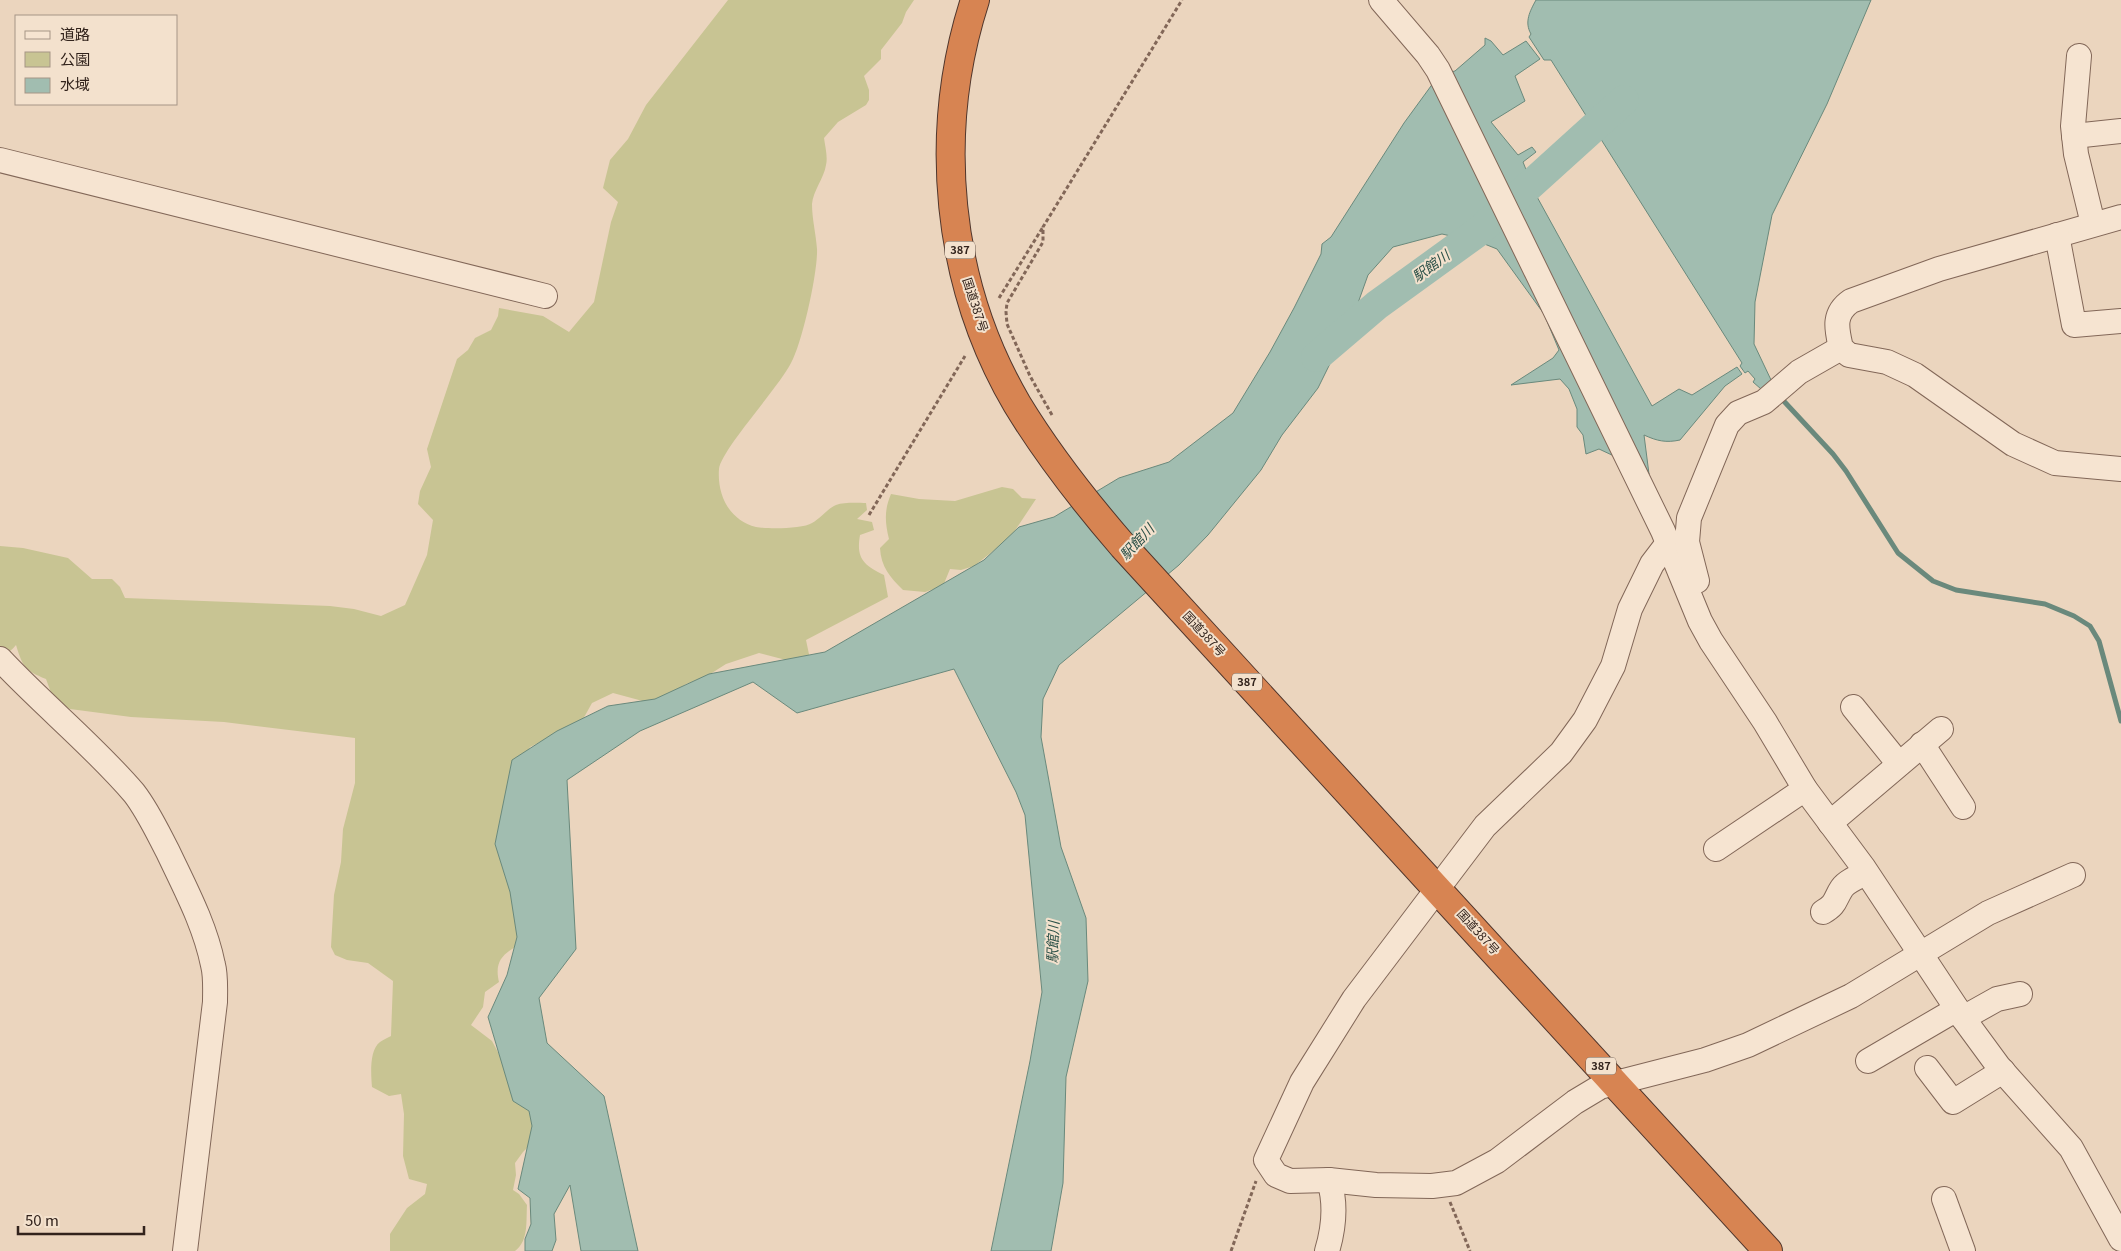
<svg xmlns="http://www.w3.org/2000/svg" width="2121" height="1251" font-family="Georgia,'Noto Sans JP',serif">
<rect width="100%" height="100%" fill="#ebd5be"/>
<g fill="#c8c493">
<path d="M728,0H914L906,12L902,23L881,50V59L864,76L869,90V100L866,105L838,122L824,138C825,146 828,157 826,165C824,178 813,191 812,204C812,219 816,234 817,249C818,272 802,344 791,363C779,387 721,450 719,469C717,495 729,520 756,527C767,529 803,529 812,523C821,518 827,509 836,505C844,502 858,503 866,503L867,510L857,519L872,522L874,530L860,535C856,558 863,565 884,575L888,597L806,640L810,659L786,660L759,653L726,664L704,678L686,684L667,697L650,703L613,693L592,703L582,721L530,747L516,778L520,944C503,954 494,961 499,982L485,992L483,1007L471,1025L492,1041L509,1073L527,1096L537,1138L523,1152L515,1163L516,1175L513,1190L519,1194L527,1205C526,1220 529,1241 515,1251H390V1234L407,1208L425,1194L427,1184L409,1179L403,1156L404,1114L401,1094L389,1096L372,1087C371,1075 369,1050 380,1042C383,1040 387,1038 391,1036L393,981L368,963L347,960L335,955L331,947L334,895L341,862L343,829L355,783V738L224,722L131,717L70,709L53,698L46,679C24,670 23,667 16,645C11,651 9,653 0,652V546L23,548L68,558L92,579H112L120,587L125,598L330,606L354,609L381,616L405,605L427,555L433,520L418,504L420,491L431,467L427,449L457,359L468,350L475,338L491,330L498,316L499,308L543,316L569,332L594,302L611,222L618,202L603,188L610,160L628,139L646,105Z"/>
<path d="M1002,487L1013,489L1022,498L1036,499L1010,538L974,566L961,570L950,569L943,586L925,592L903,590C890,577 881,567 880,548L889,539C885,523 884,510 891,494L919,499L955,501Z"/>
</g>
<g fill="#a1bdb0" stroke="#6a897c">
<path d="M1536,0H1871L1827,104L1772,215L1755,302L1754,344L1772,382L1761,389L1753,382L1755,379L1748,371L1745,373L1740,366L1742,363L1551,60H1544L1529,37L1531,34C1524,22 1530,11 1536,0Z"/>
<path d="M1485,38L1491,41L1503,55L1526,41L1540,59L1515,76L1525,101L1491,122L1518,155L1532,147L1536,152L1523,162L1527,172L1525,175L1652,406L1679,389L1692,395L1737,367L1742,374L1725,386L1680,440C1666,443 1657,441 1644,435L1649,474L1627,430L1614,456L1599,449L1586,454L1583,435L1577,427V409L1569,389L1560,379L1511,385L1553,358L1559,350L1544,314L1497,249L1482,243L1442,234L1393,247L1368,275L1353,317L1318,388L1282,435L1261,470L1208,535L1179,565L1059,665L1043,699L1041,737L1061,847L1086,918L1088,981L1066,1077L1063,1183L1051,1251H991L1030,1061L1042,992L1025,815L1016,792L954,669L797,713L753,682L640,731L567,780L576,949L539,998L547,1043L604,1096L638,1251H581L570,1185L554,1214L556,1240L552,1251H525V1239L531,1224L530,1198L518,1189L532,1126L529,1111L513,1101L488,1017L507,975L517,937L510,892L495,844L512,760L557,731L608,706L655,699L709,674L825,652L984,560L1019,527L1054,517L1119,478L1169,462L1233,413L1270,352L1294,308L1321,254L1322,244L1331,237L1404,123L1439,75L1455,71L1485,45Z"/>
</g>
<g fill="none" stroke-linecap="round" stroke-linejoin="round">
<polyline stroke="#6a897c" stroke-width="5" points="1780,397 1833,454 1846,471 1898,553 1933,581 1956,590 2045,604 2074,616 2090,626 2099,641 2121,721"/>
<polyline stroke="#a1bdb0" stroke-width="30" points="1316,357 1377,305 1478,232 1624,100"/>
<g stroke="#826758" stroke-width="26">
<g id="minor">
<polyline points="1381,0 1428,55 1438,70 1663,531 1700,621 1711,641 1765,722 1805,789 1863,867 1963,1018 1999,1067 2071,1148 2121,1239"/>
<polyline points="2079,56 2073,126 2076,154 2093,224"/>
<polyline points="2074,136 2121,131"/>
<polyline points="0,160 545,296"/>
<path d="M2121,217L1939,269L1851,301C1832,314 1837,330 1841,348L1849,355L1887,362L1915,375L2013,444L2055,463L2121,469"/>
<polyline points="2057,235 2074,325 2121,321"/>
<polyline points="1668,543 1652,564 1630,609 1613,666 1585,720 1561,753 1485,826 1354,999 1302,1082 1266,1160 1276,1175 1290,1181 1329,1180 1376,1185 1432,1186 1456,1183 1497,1161 1575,1102 1600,1087 1705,1060 1748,1045 1851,996 1988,913 2073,875"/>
<polyline points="1697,581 1687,542 1689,518 1727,425 1738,413 1764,402 1799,372 1841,348"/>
<path d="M0,659C43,705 94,746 134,793C148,811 158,833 168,852C185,888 205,925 213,965C216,976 215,990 215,1002L185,1251"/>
<polyline points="1853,707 1899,764"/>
<polyline points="1922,744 1963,807"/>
<polyline points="1830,823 1941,729"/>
<polyline points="1716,849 1805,789"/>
<path d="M1823,912C1837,904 1834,900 1842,888C1847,881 1858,877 1866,873"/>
<polyline points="1963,1018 1997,999 2020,994"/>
<polyline points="1868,1061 1957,1009"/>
<polyline points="1927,1068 1953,1102 2003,1071"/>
<polyline points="1944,1199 1963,1251"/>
<path d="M1327,1251C1334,1228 1336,1203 1329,1180"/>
</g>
</g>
<g stroke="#50362c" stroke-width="30">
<path id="highway" d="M975,0C932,133 946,283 1017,404C1048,455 1085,502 1123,546L1768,1251"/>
</g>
<g stroke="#826758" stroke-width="3" stroke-dasharray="4 2.5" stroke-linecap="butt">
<polyline points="999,298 1043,227"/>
<polyline points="1052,415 1030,376 1007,324 1006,312 1007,303 1043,242 1043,227 1182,0"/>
<polyline points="869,515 965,356"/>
<polyline points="1450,1202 1470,1251"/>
<polyline points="1231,1251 1256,1181"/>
</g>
<use href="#minor" stroke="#f6e4d1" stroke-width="24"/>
<use href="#highway" stroke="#d78452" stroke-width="28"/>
</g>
<g text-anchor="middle" stroke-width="4" stroke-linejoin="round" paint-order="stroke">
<g fill="#f3e1cd" stroke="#6c5c51" stroke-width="1">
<rect x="945" y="241.5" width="30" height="17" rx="4"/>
<rect x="1232" y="673.5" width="30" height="17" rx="4"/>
<rect x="1586" y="1057.5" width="30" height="17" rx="4"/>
</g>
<g font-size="11" font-weight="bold" fill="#32231c">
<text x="960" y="254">387</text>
<text x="1247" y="686">387</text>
<text x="1601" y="1070">387</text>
</g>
<g font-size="12" fill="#32231c" stroke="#f3e1cd">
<text transform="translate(975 305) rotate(72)" y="4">国道387号</text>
<text transform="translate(1204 634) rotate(47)" y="4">国道387号</text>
<text transform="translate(1478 932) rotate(48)" y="4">国道387号</text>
</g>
<g font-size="14" font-style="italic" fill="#2c5148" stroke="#f3e1cd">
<text transform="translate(1431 266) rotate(-36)" y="5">駅館川</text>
<text transform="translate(1137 542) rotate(-47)" y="5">駅館川</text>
<text transform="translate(1053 942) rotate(-88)" y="5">駅館川</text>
</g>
</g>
<rect x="15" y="15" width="162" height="90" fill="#f3e1cd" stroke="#a69586"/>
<rect x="25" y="31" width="25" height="8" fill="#f6e4d1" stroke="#a69586"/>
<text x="60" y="40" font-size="15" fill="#32231c">道路</text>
<rect x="25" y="52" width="25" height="15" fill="#c8c493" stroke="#a69586"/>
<text x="60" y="65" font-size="15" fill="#32231c">公園</text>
<rect x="25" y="78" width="25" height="15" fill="#a1bdb0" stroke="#a69586"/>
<text x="60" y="90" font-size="15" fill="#32231c">水域</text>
<path d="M18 1226v8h126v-8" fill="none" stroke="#32231c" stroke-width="2.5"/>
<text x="25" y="1226" font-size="15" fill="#32231c" stroke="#f3e1cd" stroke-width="4" paint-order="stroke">50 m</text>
</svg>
